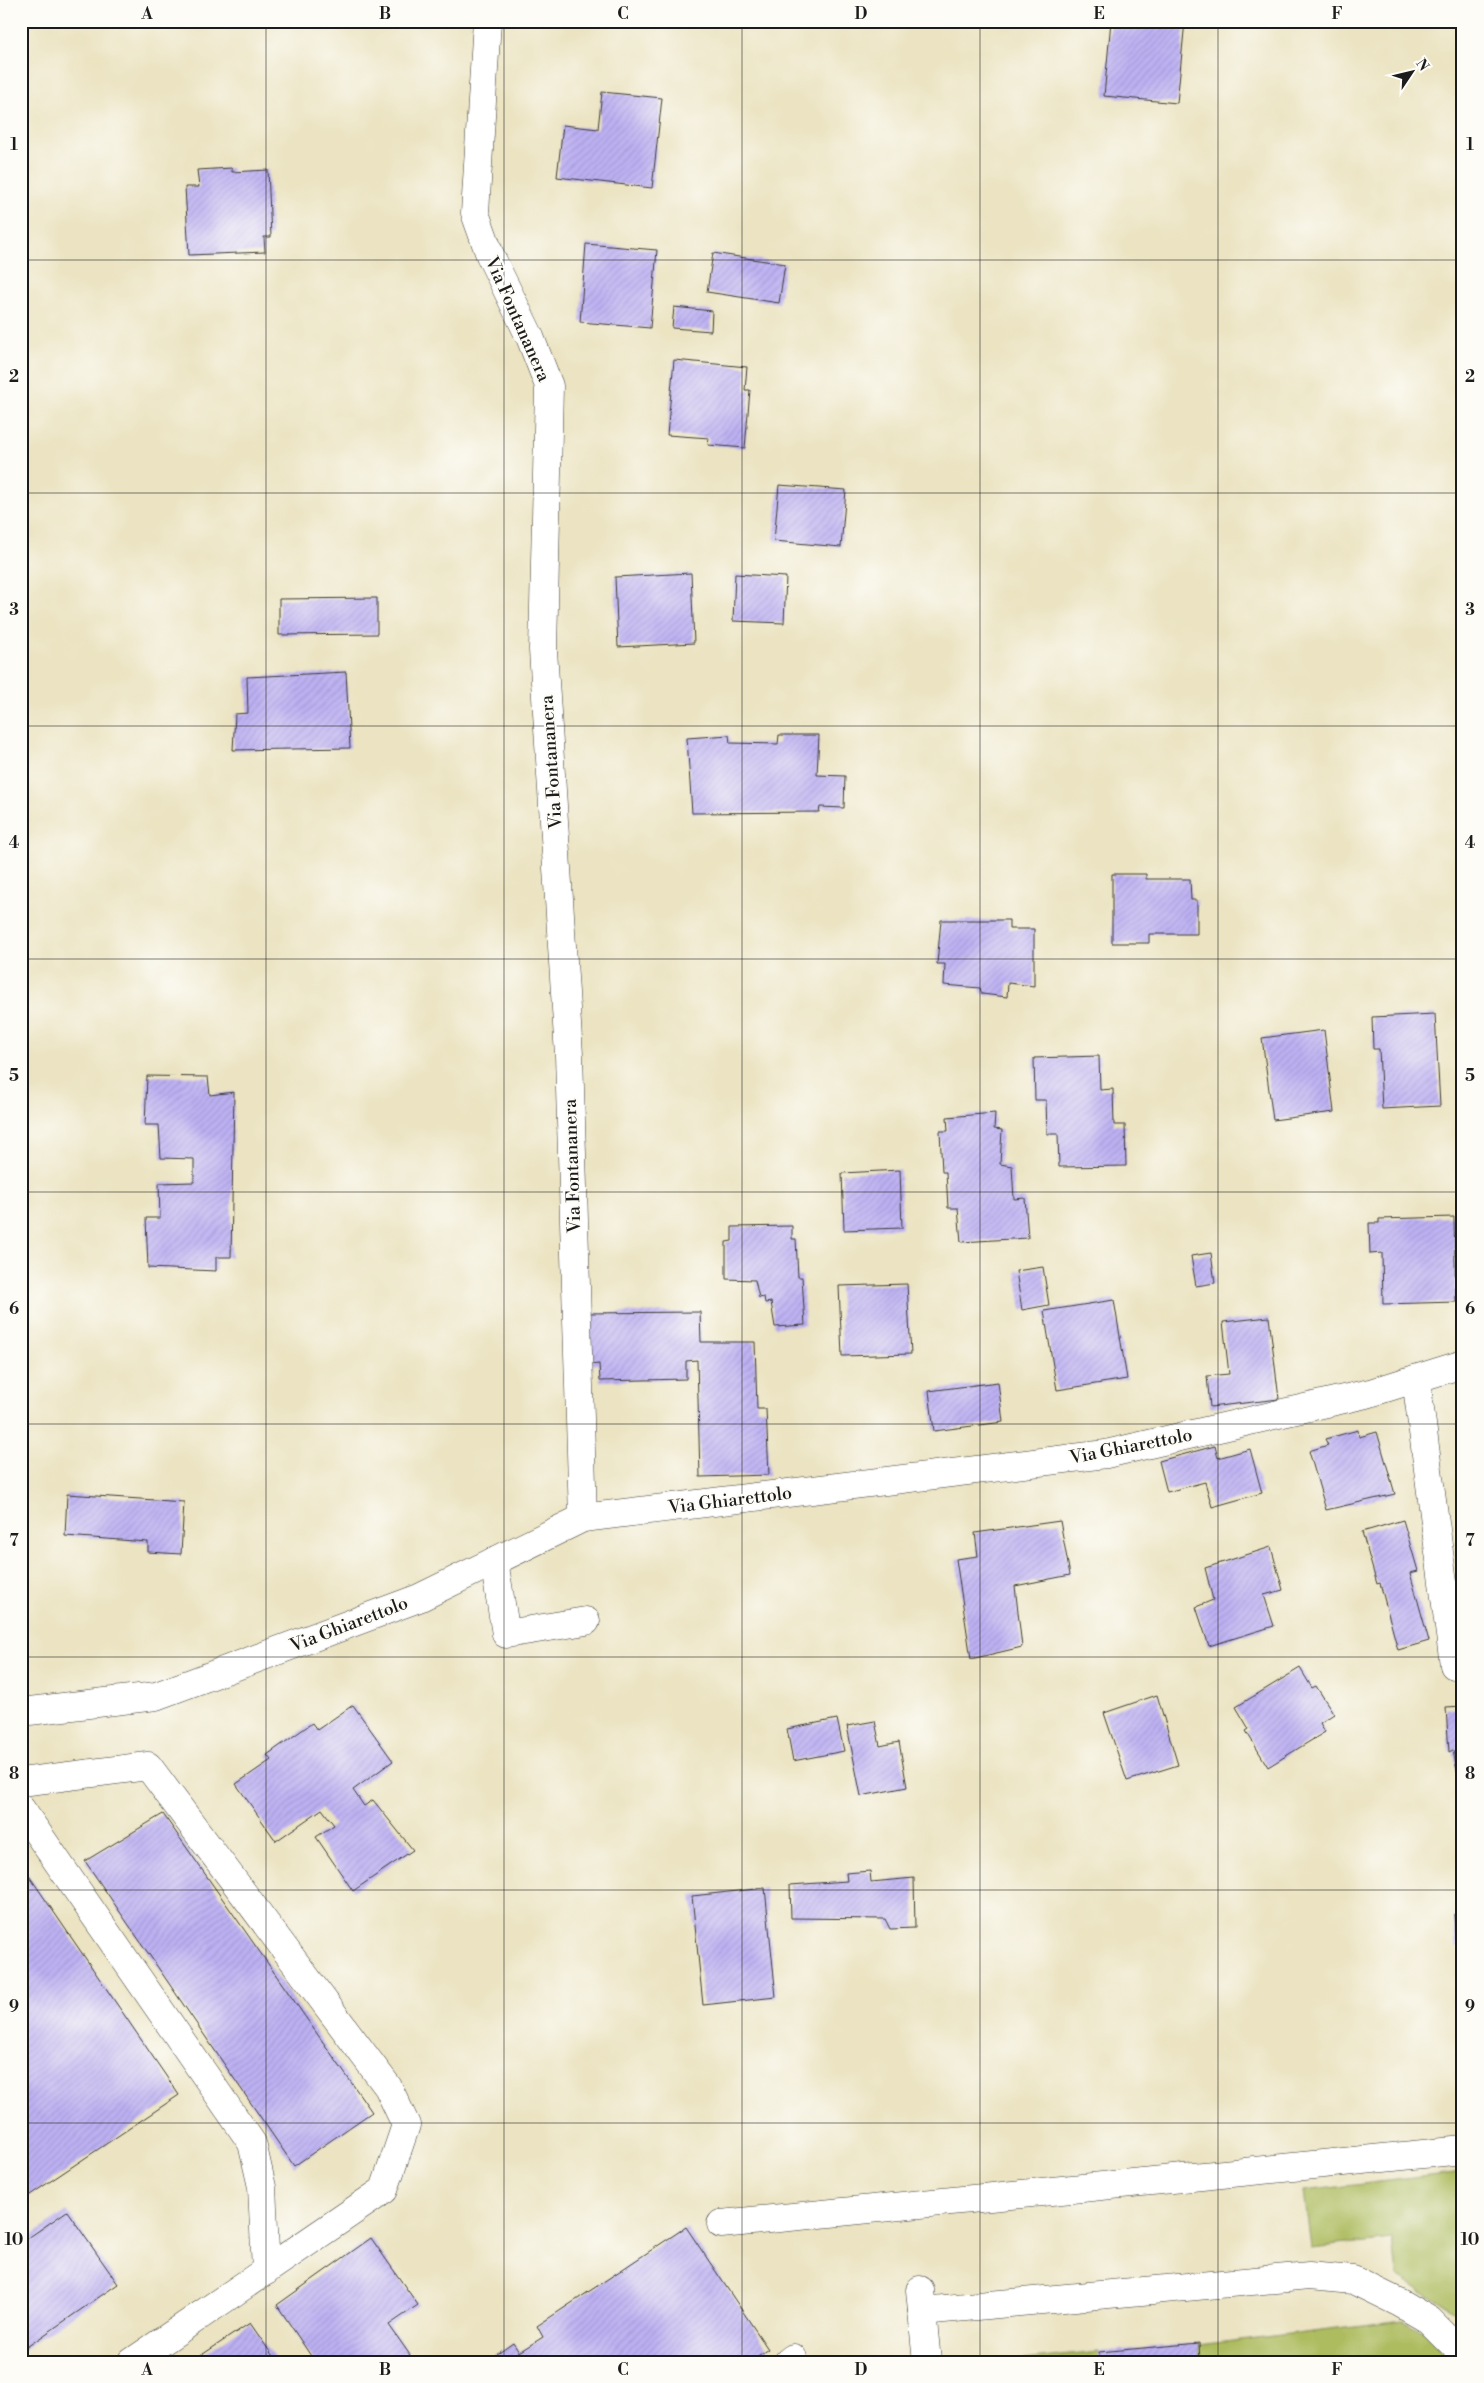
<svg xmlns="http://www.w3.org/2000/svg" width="1484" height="2383" font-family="'Libre Bodoni',serif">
<defs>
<pattern id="building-hatch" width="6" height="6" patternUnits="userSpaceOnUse" patternTransform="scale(1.25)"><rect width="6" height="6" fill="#bdb1f3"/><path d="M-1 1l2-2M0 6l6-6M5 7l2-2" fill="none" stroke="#a298d0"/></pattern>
</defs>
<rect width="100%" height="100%" fill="#fdfcf7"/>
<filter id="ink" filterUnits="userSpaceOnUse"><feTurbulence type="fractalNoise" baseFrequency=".02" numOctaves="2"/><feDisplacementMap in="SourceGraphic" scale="10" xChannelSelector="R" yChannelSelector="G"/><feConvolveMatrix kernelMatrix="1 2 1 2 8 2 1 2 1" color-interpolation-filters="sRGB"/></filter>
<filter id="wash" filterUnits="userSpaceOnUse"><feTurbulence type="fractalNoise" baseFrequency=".0096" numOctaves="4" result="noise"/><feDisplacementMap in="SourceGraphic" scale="20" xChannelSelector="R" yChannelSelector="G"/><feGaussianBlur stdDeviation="1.12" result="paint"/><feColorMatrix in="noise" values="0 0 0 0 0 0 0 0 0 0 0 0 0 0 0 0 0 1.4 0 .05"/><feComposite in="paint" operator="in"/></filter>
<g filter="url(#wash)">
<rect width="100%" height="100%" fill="#ebe3c1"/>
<g fill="#adbc5e" stroke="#646c3d">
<polygon points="1463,2172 1463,2317 1397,2276 1393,2239 1311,2248 1304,2191"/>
<polygon points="1404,2320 1427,2334 1452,2362 1200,2362 1199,2345"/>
<polygon points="1099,2352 1100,2362 1003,2362"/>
</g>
<g id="blocks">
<g fill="url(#building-hatch)">
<polygon points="1111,21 1185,21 1177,103 1104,96"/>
<polygon points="602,92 662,98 652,188 557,177 563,125 598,129"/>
<polygon points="232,168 232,172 268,170 271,237 264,237 265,252 189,255 185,187 199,187 197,170"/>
<polygon points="586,244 657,250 650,328 580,322"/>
<polygon points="713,253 785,264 779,303 707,292"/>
<polygon points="674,307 712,311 711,331 672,328"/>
<polygon points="674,360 747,367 745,390 750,390 745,448 708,445 709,438 667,435"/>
<polygon points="779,485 846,490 841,547 774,541"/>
<polygon points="691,573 694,643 618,647 615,577"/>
<polygon points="735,574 786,577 784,623 733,621"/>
<polygon points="377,598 377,634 279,635 279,599"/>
<polygon points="346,672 350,748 233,750 235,714 248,713 247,677"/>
<polygon points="729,735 730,743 778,744 779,735 819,735 817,775 845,776 844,808 820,807 819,812 692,813 687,738"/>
<polygon points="1112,874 1146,874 1146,879 1190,879 1191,900 1197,900 1197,934 1149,934 1149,943 1112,943"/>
<polygon points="941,920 1009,920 1009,929 1034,929 1034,986 1008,983 1007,997 982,994 980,988 944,985 945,964 937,964"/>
<polygon points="1435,1014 1440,1106 1382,1109 1379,1049 1373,1049 1372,1017"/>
<polygon points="1324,1030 1334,1112 1273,1120 1262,1038"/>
<polygon points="1099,1056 1100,1090 1113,1089 1114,1125 1125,1125 1126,1166 1059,1167 1058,1134 1047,1134 1046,1100 1035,1100 1034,1058"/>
<polygon points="147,1076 208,1077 210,1095 234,1092 231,1257 216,1257 216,1271 148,1268 146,1218 160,1218 159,1183 194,1182 194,1159 161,1158 159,1125 145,1125"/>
<polygon points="995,1113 994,1129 1002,1130 1000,1164 1012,1166 1014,1199 1025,1198 1028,1238 961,1242 958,1208 948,1208 946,1172 942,1172 940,1131 948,1131 947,1117"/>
<polygon points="900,1170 902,1228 844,1230 842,1173"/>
<polygon points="1454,1217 1456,1302 1383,1304 1382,1253 1370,1254 1369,1223 1379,1223 1379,1219"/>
<polygon points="792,1226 792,1239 796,1239 798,1277 802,1277 805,1325 775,1327 771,1302 765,1303 764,1297 759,1298 755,1280 726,1279 726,1242 732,1241 732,1227"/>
<polygon points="1211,1253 1215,1283 1196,1286 1191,1256"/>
<polygon points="1043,1267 1049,1305 1022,1310 1016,1271"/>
<polygon points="907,1284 911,1354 842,1356 839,1286"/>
<polygon points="1114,1300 1127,1379 1057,1390 1044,1311"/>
<polygon points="700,1312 701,1342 755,1342 757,1409 766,1409 769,1475 700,1477 697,1360 686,1361 686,1379 600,1381 599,1364 588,1365 587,1313"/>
<polygon points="1269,1317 1279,1399 1210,1407 1207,1376 1229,1374 1223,1322"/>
<polygon points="998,1382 1003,1422 934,1431 929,1391"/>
<polygon points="1358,1430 1359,1437 1377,1432 1395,1494 1326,1510 1309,1451 1328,1445 1325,1439"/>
<polygon points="1215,1446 1218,1458 1250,1449 1262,1493 1212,1507 1205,1482 1167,1492 1159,1461"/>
<polygon points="67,1494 184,1502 181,1554 148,1552 148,1542 65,1536"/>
<polygon points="1403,1520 1418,1571 1410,1573 1429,1641 1398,1650 1380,1583 1377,1584 1362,1532"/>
<polygon points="1060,1521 1070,1575 1015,1586 1022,1647 971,1659 956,1559 978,1556 975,1533"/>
<polygon points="1271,1547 1283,1590 1264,1595 1274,1626 1209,1646 1196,1607 1213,1600 1205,1568"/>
<polygon points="1300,1668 1312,1688 1316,1686 1334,1714 1320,1723 1325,1732 1268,1767 1246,1731 1249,1729 1236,1707"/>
<polygon points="1157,1695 1178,1765 1127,1781 1104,1713"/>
<polygon points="353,1705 393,1761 353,1790 364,1806 373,1800 413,1850 353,1891 316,1837 334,1825 322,1809 276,1841 236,1784 271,1760 267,1755 312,1723 317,1730"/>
<polygon points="1463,1707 1463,1786 1460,1787 1453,1750 1449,1752 1446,1708"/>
<polygon points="837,1719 844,1751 793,1761 787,1729"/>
<polygon points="875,1721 880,1746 899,1742 907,1787 861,1796 847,1726"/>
<polygon points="163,1814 372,2112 294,2166 85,1861"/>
<polygon points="1463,1818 1463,1854 1461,1854 1457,1819"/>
<polygon points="21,1864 179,2095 21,2201"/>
<polygon points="870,1871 871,1882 914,1878 915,1928 890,1929 885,1919 791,1918 790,1885 847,1881 846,1873"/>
<polygon points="765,1888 776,1997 703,2005 692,1896"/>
<polygon points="1463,1914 1463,1946 1456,1947 1454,1915"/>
<polygon points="67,2211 118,2284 21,2351 21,2243"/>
<polygon points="686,2227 768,2349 749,2362 486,2362 513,2343 519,2352 543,2337 537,2326"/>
<polygon points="371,2238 418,2305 389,2325 410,2355 400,2362 315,2362 277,2305"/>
<polygon points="250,2323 277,2362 191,2362"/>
<polygon points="1199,2343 1200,2362 1099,2362 1099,2352"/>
</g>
</g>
</g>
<g filter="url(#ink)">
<use href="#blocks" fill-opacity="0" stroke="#3b3a35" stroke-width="1"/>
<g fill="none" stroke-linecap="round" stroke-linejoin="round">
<g stroke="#3b3a35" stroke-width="29">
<g id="minor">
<polyline points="487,21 475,213 490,255 530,337 549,386 543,650 569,1055 583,1518"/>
<polyline points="1416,1379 1454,1665 1463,1665"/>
<polyline points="494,1561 506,1634 586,1621"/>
<polyline points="21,1712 156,1696 419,1598 583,1518 1106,1454 1370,1393 1463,1364"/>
<polyline points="21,1782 148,1766 388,2087 406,2125 384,2190 132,2362"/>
<polyline points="21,1809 252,2143 262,2187 266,2271"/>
<polyline points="721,2224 1463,2150"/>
<polyline points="920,2290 927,2362"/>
<polyline points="922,2311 1309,2276 1353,2280 1400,2303 1429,2320 1454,2345 1463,2358"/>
<polyline points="788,2362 793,2358"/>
</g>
</g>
<use href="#minor" stroke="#fff" stroke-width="28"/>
</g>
</g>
<path fill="none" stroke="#1c1c1c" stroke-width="1" stroke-opacity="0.55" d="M266,21V2362M504,21V2362M742,21V2362M980,21V2362M1218,21V2362M21,260H1463M21,493H1463M21,726H1463M21,959H1463M21,1192H1463M21,1424H1463M21,1657H1463M21,1890H1463M21,2123H1463"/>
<g text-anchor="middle" stroke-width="4.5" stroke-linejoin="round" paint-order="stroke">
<g font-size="18" fill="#1c1c1c" stroke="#fdfcf7">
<text transform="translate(518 319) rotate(66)" y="6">Via Fontananera</text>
<text transform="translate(551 762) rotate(-94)" y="6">Via Fontananera</text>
<text transform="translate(572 1166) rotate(-92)" y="6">Via Fontananera</text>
<text transform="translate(1131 1446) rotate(-11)" y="6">Via Ghiarettolo</text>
<text transform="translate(730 1500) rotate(-7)" y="6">Via Ghiarettolo</text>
<text transform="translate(349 1624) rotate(-21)" y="6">Via Ghiarettolo</text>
</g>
</g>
<rect width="1484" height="2383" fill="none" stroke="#fdfcf7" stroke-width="55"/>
<g transform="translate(1412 72) rotate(55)" stroke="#fdfcf7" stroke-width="4" paint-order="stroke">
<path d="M0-4L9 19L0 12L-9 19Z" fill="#1c1c1c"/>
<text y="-8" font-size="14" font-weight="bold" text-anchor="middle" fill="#1c1c1c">N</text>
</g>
<rect x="28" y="28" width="1428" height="2328" fill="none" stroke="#1c1c1c" stroke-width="2"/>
<g font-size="16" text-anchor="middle" font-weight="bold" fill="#1c1c1c">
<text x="147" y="19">A</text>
<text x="385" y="19">B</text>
<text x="623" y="19">C</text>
<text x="861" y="19">D</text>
<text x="1099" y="19">E</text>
<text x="1337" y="19">F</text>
<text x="14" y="150">1</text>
<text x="1470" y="150">1</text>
<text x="14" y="382">2</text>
<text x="1470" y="382">2</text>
<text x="14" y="615">3</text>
<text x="1470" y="615">3</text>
<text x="14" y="848">4</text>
<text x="1470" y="848">4</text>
<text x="14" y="1081">5</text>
<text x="1470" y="1081">5</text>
<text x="14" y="1314">6</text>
<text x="1470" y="1314">6</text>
<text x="14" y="1546">7</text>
<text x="1470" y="1546">7</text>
<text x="14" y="1779">8</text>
<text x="1470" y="1779">8</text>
<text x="14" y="2012">9</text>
<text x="1470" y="2012">9</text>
<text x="14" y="2245">10</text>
<text x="1470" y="2245">10</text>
<text x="147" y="2375">A</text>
<text x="385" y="2375">B</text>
<text x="623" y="2375">C</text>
<text x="861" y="2375">D</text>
<text x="1099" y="2375">E</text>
<text x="1337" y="2375">F</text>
</g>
</svg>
